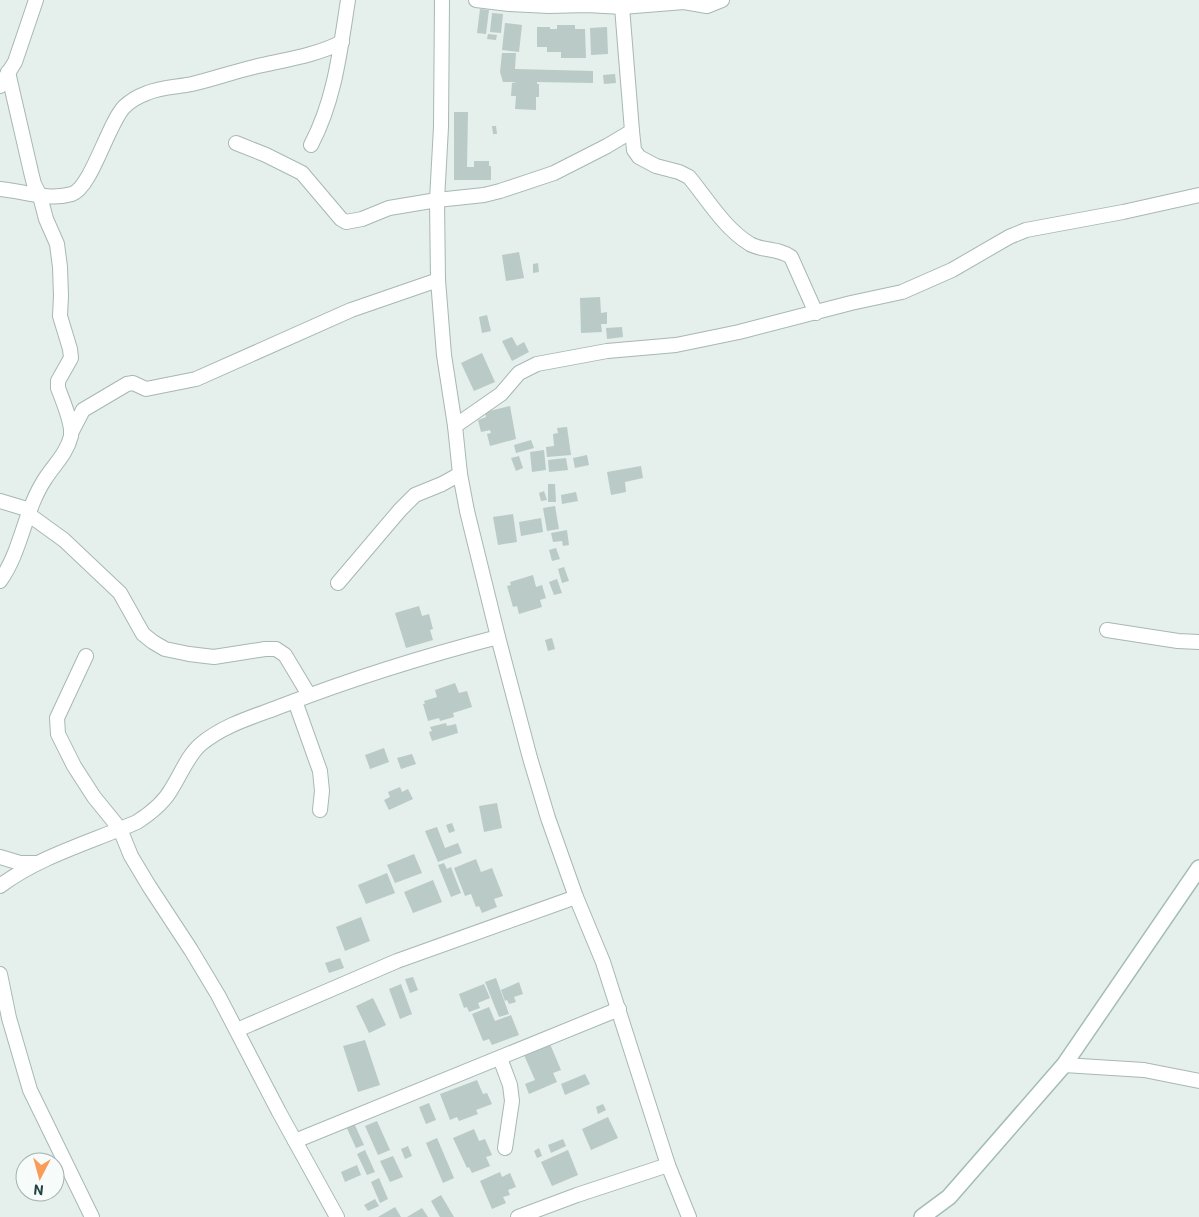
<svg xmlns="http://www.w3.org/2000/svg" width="1199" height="1217" font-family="Roboto,sans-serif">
<rect width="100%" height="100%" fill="#e5efec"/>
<g fill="#bacac6">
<polygon points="480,9 489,10 486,34 477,33"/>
<polygon points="492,13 503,14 501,33 490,32"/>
<polygon points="505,23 522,25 519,52 502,50"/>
<polygon points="557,25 575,25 575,29 585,29 586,58 561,58 561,52 547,52 547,47 537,47 537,27 550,27 550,29 557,29"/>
<polygon points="607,27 608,54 591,55 590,28"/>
<polygon points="488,34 497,35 496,40 487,39"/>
<polygon points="502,53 516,53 515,69 593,71 593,83 537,82 537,84 539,84 539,97 536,97 536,110 515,109 516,96 511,96 512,83 517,82 503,82 500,72"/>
<polygon points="615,74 616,83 604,84 603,75"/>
<polygon points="454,112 468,112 467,167 474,167 474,161 489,161 489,166 491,166 491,180 454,180"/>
<polygon points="492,126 496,126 497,134 493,134"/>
<polygon points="519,252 524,278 506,281 502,255"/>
<polygon points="538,263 539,272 533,273 533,264"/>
<polygon points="600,297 601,313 607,312 607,324 601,324 602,332 581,333 580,298"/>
<polygon points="487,315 491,331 482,333 479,317"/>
<polygon points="622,327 623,337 607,339 606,328"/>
<polygon points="512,337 517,346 524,342 529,352 512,361 502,341"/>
<polygon points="482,353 495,382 474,391 461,363"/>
<polygon points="510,406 516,439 490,446 487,434 491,433 490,430 481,432 478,420 486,417 485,412"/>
<polygon points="567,427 571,455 547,457 546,447 554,446 553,434 558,433 557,428"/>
<polygon points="531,440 534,448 516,453 514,445"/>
<polygon points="544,450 546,470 532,472 530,452"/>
<polygon points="587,455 589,465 575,468 573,458"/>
<polygon points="519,456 523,468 516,471 511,458"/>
<polygon points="566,458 568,470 549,472 548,460"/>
<polygon points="641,466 643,478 625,482 626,492 611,495 607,472"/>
<polygon points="548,484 555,484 556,502 548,502"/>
<polygon points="544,491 547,500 541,501 539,493"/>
<polygon points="576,492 578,501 562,504 561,495"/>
<polygon points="555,506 559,529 547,531 543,508"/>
<polygon points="513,514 517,542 498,545 493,517"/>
<polygon points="541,518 543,532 521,536 519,522"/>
<polygon points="567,530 569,545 563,546 562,541 553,542 551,533"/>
<polygon points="556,548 560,559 552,561 549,550"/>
<polygon points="564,567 569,581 562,583 558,569"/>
<polygon points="533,575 536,587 542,585 546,598 540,600 542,607 519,614 517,606 513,607 507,586 511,585 510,582"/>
<polygon points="557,579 562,593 554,595 549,582"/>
<polygon points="419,606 422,616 429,614 433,629 430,630 433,640 406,648 395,613"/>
<polygon points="552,638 555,649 548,651 545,640"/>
<polygon points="455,683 459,693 467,691 472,707 453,713 454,717 440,721 439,718 428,721 423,704 425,704 424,701 437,697 435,690"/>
<polygon points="446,723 447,726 456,724 458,733 432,741 429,732 432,731 430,727"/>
<polygon points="384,748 389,762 370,769 365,755"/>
<polygon points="412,754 416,764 401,769 397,758"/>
<polygon points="400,787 402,792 408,789 413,799 389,810 384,800 390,797 388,792"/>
<polygon points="497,803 502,828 484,832 479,806"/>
<polygon points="452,823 455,831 449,833 446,825"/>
<polygon points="437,827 445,848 458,843 462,853 438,862 425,831"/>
<polygon points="414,854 422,873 395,883 387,865"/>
<polygon points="476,859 481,872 492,868 503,896 494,899 497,907 482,913 479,906 476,907 471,894 465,896 454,868"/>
<polygon points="444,863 447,869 451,867 461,893 451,897 438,865"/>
<polygon points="387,873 395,893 366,904 358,885"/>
<polygon points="433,880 442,902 413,913 404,892"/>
<polygon points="361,917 370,941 345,951 336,927"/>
<polygon points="340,958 344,968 329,973 325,963"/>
<polygon points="413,977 418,990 410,993 405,979"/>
<polygon points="496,978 509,1014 499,1017 485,982"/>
<polygon points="519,982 523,994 514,997 516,1002 509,1004 507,1000 505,1001 501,990"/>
<polygon points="401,984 412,1014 400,1019 389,989"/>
<polygon points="484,984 490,998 478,1003 480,1008 469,1012 467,1007 464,1008 459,994"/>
<polygon points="373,998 386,1025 369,1033 356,1006"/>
<polygon points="489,1007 495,1021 511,1015 519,1035 492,1045 489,1039 483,1041 472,1014"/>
<polygon points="365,1040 380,1085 358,1092 343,1046"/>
<polygon points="550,1044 561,1070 553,1073 557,1082 529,1094 525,1084 535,1080 524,1055"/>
<polygon points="585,1074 590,1084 565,1095 561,1084"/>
<polygon points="477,1080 483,1094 487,1093 492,1104 476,1110 478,1114 459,1121 457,1117 450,1120 440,1094"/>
<polygon points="429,1103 436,1120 426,1124 419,1107"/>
<polygon points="603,1104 606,1110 598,1114 596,1107"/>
<polygon points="608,1117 618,1138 591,1150 582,1129"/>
<polygon points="353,1121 364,1145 356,1148 345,1124"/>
<polygon points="377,1121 390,1150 378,1155 365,1126"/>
<polygon points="474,1129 479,1141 485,1139 492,1155 486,1157 490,1166 472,1173 469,1167 467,1168 453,1138"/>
<polygon points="437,1138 454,1178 443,1183 426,1143"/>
<polygon points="563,1139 566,1146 551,1153 548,1145"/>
<polygon points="408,1146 412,1156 405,1159 401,1149"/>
<polygon points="539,1148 542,1156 537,1158 534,1151"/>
<polygon points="365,1150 375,1172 367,1175 357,1154"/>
<polygon points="568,1150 578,1175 552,1186 541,1162"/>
<polygon points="393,1156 403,1177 390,1182 380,1161"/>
<polygon points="357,1165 361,1175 345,1182 341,1172"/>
<polygon points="500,1172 502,1177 510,1173 516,1187 508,1190 510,1195 503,1197 506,1203 492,1209 480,1181"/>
<polygon points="379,1178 388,1199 380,1203 371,1182"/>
<polygon points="441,1195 454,1217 440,1217 431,1201"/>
<polygon points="375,1199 379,1206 368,1211 364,1205"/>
<polygon points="395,1207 401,1217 378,1217"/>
<polygon points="422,1208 428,1217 407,1217"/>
</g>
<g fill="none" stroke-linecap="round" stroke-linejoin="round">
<g stroke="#a7b8b5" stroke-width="16">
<g id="street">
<polyline points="442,0 441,127 437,200 438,280 444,355 455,426 460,474 467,511 498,637 530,758 548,818 576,897 603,962 668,1165 689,1217"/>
<polyline points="476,0 509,4 549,6 587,5 622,7 684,2 707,6 722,0"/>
<polyline points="0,86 15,62 36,0"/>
<path d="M632,131L634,150L639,157L656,166L679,172L689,177C708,200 724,228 750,244C762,251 779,248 791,257L816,313"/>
<polyline points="236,143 266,155 302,173 341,219 346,222 362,219 389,208 437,200 484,195 500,191 554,173 607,146 632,131 622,7 620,0"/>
<path d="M311,145C335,99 340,51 348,0"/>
<path d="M0,189C23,191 48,201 72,194C91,188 108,124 124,107C130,101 139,96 147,93C161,87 177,87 192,84C213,79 233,72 254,67C283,60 315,56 342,42"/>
<polyline points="455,426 501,394 519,373 537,364 607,351 676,345 739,332 851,303 902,292 952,270 1009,237 1026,230 1123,212 1199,195"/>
<polyline points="71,433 83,410 127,384 133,383 146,389 196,379 351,310 438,280"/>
<polyline points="0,501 30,510"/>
<polyline points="28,514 64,540 120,593 143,634 153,642 165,649 189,654 214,657 265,649 276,649 285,655 309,695"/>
<path d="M0,581C22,550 24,511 45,479C54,465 67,453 71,436C73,424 62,399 58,388V381L71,358L70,349L60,316L61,296L60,267L57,244L46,219L40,196L34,184L31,172L8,72"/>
<polyline points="338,583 400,510 415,495 442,484 460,474"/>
<polyline points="1107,630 1178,641 1199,642"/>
<polyline points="86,656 57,718 58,734 74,766 94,797 120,829 131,856 149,886 191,950 218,995 279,1112 337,1217"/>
<polyline points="295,701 320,771 322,791 320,810"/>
<polyline points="0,857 20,863 37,863"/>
<path d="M0,886C40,856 91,842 137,822C151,813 164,803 172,788C181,774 188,755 201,744C225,724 256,716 284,705C354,678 425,656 498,637"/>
<polyline points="0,974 9,1018 30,1090 92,1217"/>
<polyline points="237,1030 397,961 576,897"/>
<polyline points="500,1058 510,1085 512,1101 505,1148"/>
<polyline points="1064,1065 1144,1070 1199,1081"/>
<polyline points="295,1141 619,1009"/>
<polyline points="518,1217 577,1195 668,1165"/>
</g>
</g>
<g stroke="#a3bcb8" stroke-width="18">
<polyline id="secondary" points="922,1217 949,1197 1064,1065 1199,868"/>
</g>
<use href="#street" stroke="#fff" stroke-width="14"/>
<use href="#secondary" stroke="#fff" stroke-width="15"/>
</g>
<g transform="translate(40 1177) rotate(186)"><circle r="24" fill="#f7fbfa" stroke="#a2b1b0"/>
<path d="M0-4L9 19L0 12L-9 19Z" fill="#f99c5a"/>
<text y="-8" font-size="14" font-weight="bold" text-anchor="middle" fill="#234340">N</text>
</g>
</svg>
